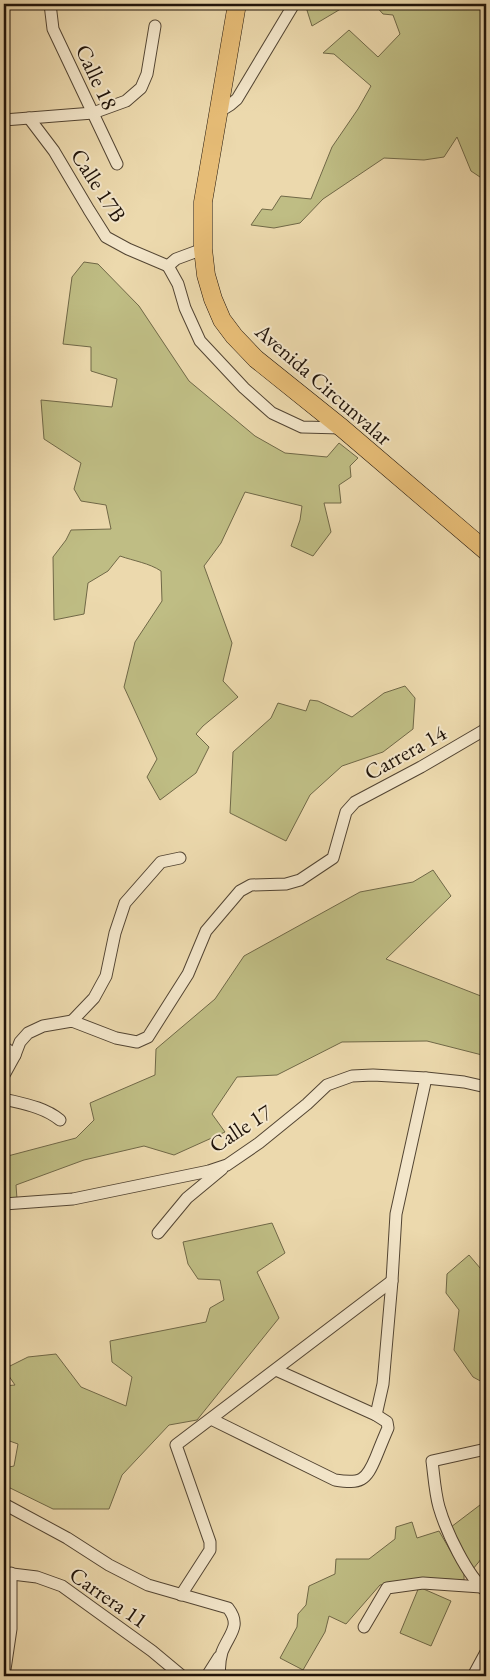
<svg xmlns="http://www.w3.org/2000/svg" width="490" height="1680" font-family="'EB Garamond',serif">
<rect width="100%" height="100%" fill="#ecd9ad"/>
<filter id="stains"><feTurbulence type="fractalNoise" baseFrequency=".004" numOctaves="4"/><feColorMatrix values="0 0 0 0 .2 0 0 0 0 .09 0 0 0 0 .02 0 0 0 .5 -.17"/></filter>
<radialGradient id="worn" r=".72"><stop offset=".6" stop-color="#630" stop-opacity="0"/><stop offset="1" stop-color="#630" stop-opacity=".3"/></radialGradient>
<g fill="#bfbd84" stroke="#706847">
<polygon points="305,4 349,4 312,26"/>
<polygon points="374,4 486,4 483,76 485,111 486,181 471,171 457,137 444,157 424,160 384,158 323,199 300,223 274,228 251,225 262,209 272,210 281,196 311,199 332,147 358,109 371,86 334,54 323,53 349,30 378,57 400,34 393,15 383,14"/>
<path d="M84,262L98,264L139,306L189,381L255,436L285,453L327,457L339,443L358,458L350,466L351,477L339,485L341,503H324L331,532L313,556L291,546L300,520L302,506L245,492L221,543L204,566L232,643L223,681L238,697L203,726L196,734L209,747L196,773L160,800L147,777L157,759L124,687L135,642L162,601L161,571C149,563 134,561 120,556L108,571L88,583L84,614L54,620L53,557L66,540L71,530L111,529L106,505L81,501L74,489L81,463L44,439L41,400L112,407L117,379L91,371V347L63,344L72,277Z"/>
<polygon points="405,686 415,698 413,729 383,752 342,766 310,795 286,841 230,813 233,752 271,718 278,703 306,711 310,700 318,701 352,717 384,693"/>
<polygon points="433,870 451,896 386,959 486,998 486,1056 427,1041 342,1042 277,1075 237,1077 212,1114 225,1132 174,1155 144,1146 84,1160 16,1185 17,1199 4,1198 4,1157 76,1138 94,1120 90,1103 155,1075 156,1049 215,999 244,956 360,892 413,882"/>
<polygon points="272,1223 285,1253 257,1272 279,1318 197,1420 169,1425 122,1475 109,1509 53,1509 4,1485 4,1468 14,1466 18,1444 4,1439 4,1386 15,1385 4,1369 28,1357 56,1354 81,1387 126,1406 132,1377 112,1362 110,1341 206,1322 210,1308 224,1300 220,1280 198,1279 188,1264 183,1242"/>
<polygon points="469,1255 486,1275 486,1384 473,1377 454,1350 459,1310 446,1293 447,1274"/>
<polygon points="486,1504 486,1553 473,1569 451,1527 480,1505"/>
<polygon points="412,1522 417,1538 439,1531 464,1574 464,1580 425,1578 380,1585 346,1624 329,1616 325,1632 303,1670 280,1658 297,1627 298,1614 306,1605 309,1586 335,1574 336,1559 369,1559 395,1539 396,1527"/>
<polygon points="419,1587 451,1601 431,1646 400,1633"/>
</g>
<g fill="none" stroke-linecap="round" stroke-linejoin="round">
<g stroke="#534533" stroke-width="13">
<g id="minor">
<polyline points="50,4 53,29 117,164"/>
<polyline points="217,113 230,105 237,99 294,4"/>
<polyline points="29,118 54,151 89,210 106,237 128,249 168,266"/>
<polyline points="4,120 93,113 126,101 141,88 147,74 155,26"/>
<polyline points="168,266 178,284 185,308 200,341 244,388 272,413 302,427 342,428"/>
<polyline points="168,266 176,259 203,249"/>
<polyline points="72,1021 94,998 106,976 115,933 125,903 161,862 180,858"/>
<polyline points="4,1047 15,1055"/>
<polyline points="4,1075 15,1055 20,1042 28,1033 43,1026 72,1021 116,1038 137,1042 148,1037 188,974 206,931 240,891 251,885 286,884 300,880 333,858 346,812 355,802 421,767 486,729"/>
<path d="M4,1099C24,1104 44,1107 60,1120"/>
<polyline points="4,1204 73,1199 209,1171 227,1165 259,1143 307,1104 327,1085 352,1076 373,1075 426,1078 464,1082 486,1087"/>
<polyline points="158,1233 187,1198 222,1169"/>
<polyline points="376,1415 383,1384 392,1281 396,1214 426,1078"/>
<path d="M211,1419L335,1480C361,1484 366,1481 376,1457C380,1447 384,1437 388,1428L387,1422L376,1415L276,1370"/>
<path d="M486,1449L432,1461C434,1476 435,1493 439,1507C446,1531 467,1576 486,1591"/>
<path d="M4,1504L67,1538L109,1565L148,1585L228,1608C242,1626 229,1634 222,1652C220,1659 219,1669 220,1676"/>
<polyline points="4,1573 37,1577 62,1586 152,1651 182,1676"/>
<polyline points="181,1595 210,1550 210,1542 176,1445 392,1281"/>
<polyline points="364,1627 387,1588 423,1583 481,1587"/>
<polyline points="4,1676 11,1629 11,1573"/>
<polyline points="207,1676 219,1657"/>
<polyline points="473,1676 486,1652"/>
</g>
</g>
<g stroke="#20140a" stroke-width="19">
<polyline id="primary" points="237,4 203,202 203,249 206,275 213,299 222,320 234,336 256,359 342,428 486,551"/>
</g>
<use href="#minor" stroke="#f3e6ca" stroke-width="11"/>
<use href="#primary" stroke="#e6bc76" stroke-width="18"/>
</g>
<g text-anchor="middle" stroke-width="4" stroke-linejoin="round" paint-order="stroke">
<g font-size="22" fill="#20140a" stroke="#f3e6ca">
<text transform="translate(97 77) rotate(65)" y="8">Calle 18</text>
<text transform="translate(99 185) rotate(57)" y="8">Calle 17B</text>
<text transform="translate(324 384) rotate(41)" y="8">Avenida Circunvalar</text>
<text transform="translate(405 752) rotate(-29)" y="8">Carrera 14</text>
<text transform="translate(240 1128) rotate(-33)" y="8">Calle 17</text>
<text transform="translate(109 1597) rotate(35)" y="8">Carrera 11</text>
</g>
</g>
<rect width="490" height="1680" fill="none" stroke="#ecd9ad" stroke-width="20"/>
<rect x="5" y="5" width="480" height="1670" fill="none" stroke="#20140a" stroke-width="2.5"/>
<rect x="10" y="10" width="470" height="1660" fill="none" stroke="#20140a"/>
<rect width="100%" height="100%" filter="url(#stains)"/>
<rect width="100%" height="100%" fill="url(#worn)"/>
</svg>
